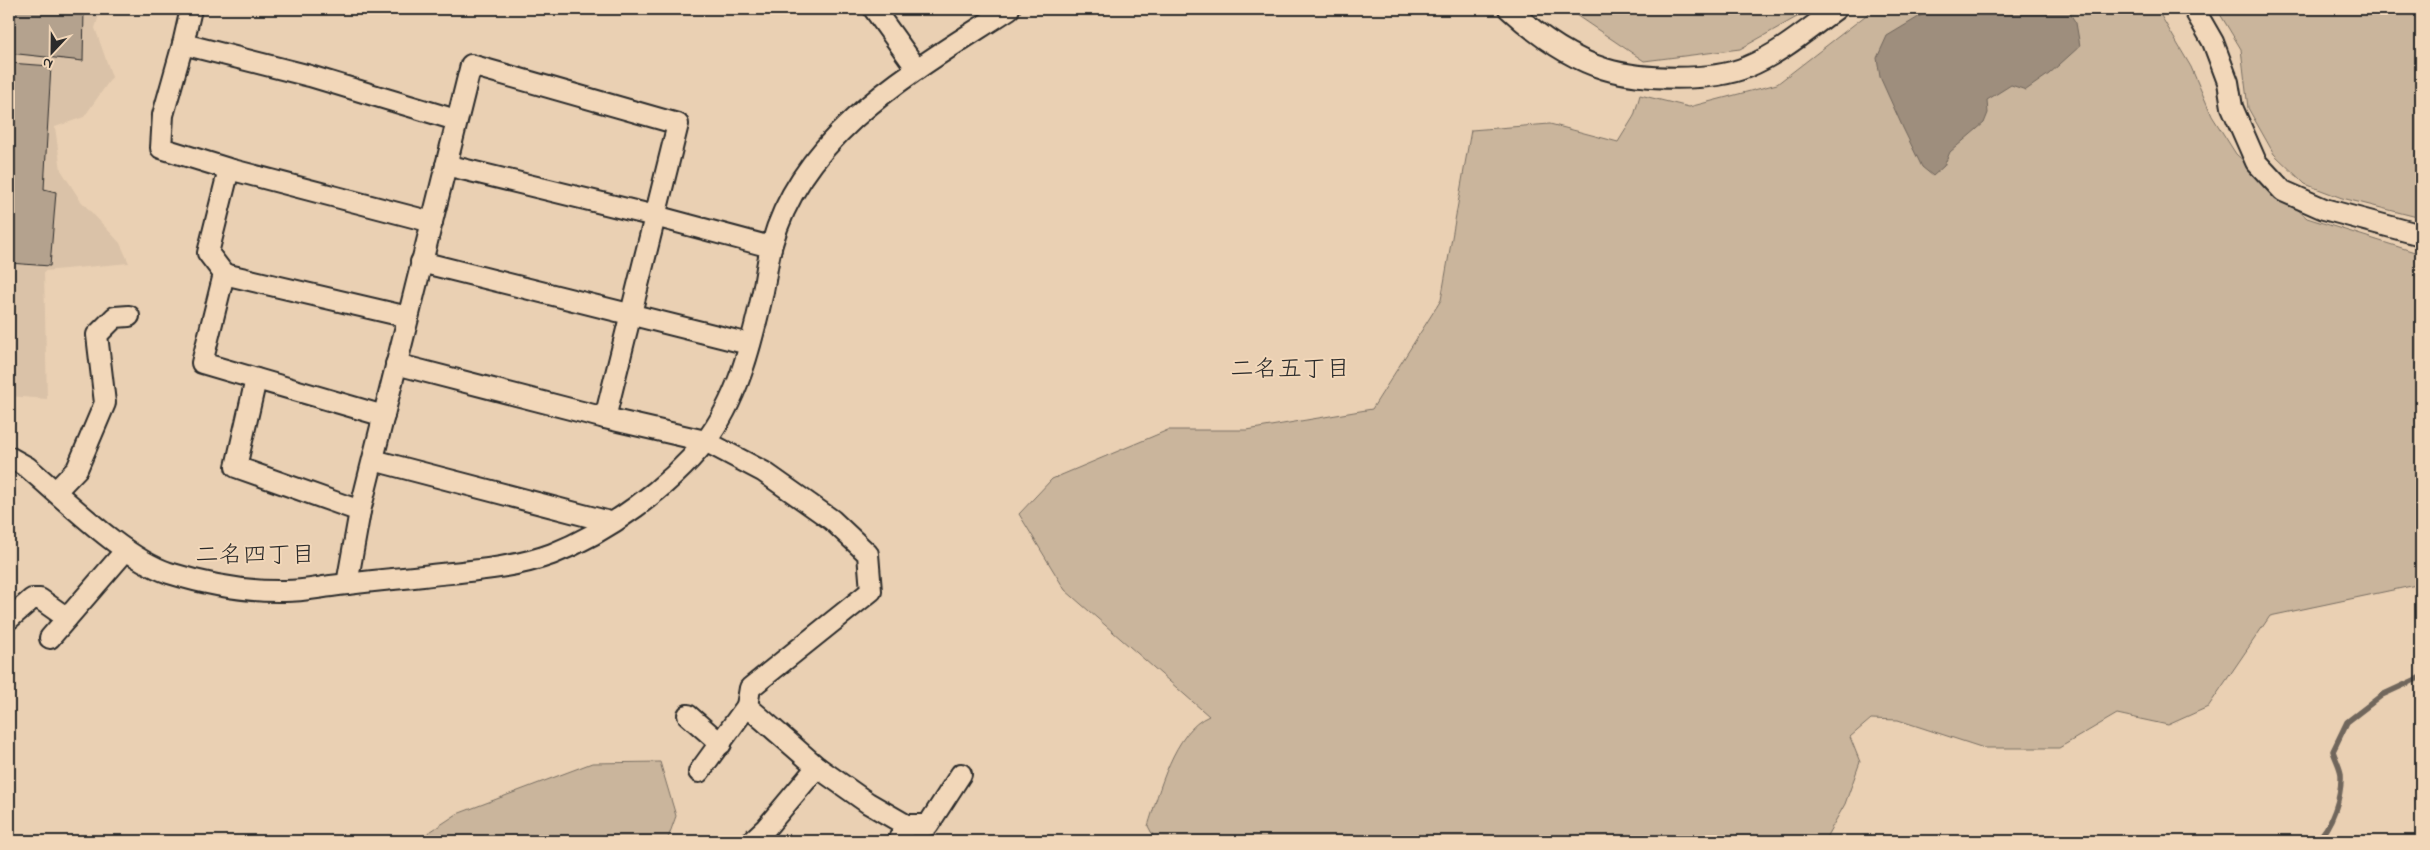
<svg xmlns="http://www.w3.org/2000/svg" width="2430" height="850" font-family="'Indie Flower','Klee One',sans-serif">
<rect width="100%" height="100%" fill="#ead0b3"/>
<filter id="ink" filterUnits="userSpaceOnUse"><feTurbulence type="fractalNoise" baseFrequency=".02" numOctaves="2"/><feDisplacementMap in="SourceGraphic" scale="10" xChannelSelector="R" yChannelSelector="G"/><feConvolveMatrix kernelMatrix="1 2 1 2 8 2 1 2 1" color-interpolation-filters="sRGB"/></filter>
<g filter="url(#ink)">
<polygon fill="#dac2a8" points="9,9 101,9 95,28 112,77 84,117 55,127 61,170 80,200 120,243 129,263 44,271 47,399 9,396"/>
<g fill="#cab59c" stroke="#7a7064">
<polygon points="1567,9 1811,9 1740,49 1644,61"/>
<path d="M1874,9H2157L2191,67L2212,116L2236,154L2307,218L2421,254V584L2270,616L2208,707L2168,725L2117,714L2059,748H1984L1898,720L1871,719L1850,737L1860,762L1845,804L1824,841H1156L1148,826C1159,792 1174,731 1209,716L1065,590L1019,514L1052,479L1168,430H1247L1372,409L1441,300L1471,130L1550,124L1618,142L1634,116L1640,95L1689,107L1777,84Z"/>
<polygon points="2217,9 2421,9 2421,218 2342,198 2305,184 2274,154 2248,108 2241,49"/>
<polygon points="660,762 676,816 667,841 416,841 457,814 592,763"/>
</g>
<polygon fill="#9e8e7d" stroke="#70665c" points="1932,9 2067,9 2076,23 2080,46 2049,74 2026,90 2011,85 1987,100 1988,113 1984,123 1950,152 1944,166 1933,176 1922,167 1903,128 1880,77 1877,58 1887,36"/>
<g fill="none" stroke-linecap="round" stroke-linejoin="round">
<path stroke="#70665c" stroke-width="5.5" d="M2316,841C2332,827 2342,796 2341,774C2340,767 2335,758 2333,751L2347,722L2382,695L2421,677"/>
</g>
<g fill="#b4a28e" stroke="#2b2b2b">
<polygon points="9,9 84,9 83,61 9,53"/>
<polygon points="9,63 51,66 44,189 56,192 50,266 9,263"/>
<polygon points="9,327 12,327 9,379"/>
</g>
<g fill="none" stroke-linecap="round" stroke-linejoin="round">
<g stroke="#2b2b2b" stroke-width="24">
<g id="minor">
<polyline points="191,9 183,44 163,115 161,148 229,169 208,253 224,274 202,363 384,416"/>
<polyline points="874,9 917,69"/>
<path d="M1509,9C1535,33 1570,58 1605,69C1641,80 1712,82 1747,67C1781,53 1807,30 1836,9"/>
<polyline points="2194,9 2213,42 2228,82 2232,107 2256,162 2283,191 2324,209 2421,235"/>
<polyline points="183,44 310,76 456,120"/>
<polyline points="446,165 655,216 771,247"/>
<polyline points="229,169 432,222"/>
<polyline points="421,262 749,344"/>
<polyline points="224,274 408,317"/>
<polyline points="396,364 605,418 705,441 764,472 832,520 868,554 871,591 750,688 747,706"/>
<polyline points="256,379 236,467 360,511"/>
<path d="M9,457L27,467C65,499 123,558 169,573C205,584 247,592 285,591C301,591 316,588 331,586C362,582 392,579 423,576C465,571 512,569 552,554C608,532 668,488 705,442C737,401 751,346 762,296C766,279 767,261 772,244C803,131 917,69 1009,9"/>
<polyline points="373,460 610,522"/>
<polyline points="56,491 77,469 105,403 97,335 115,317 129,316"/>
<polyline points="347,584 360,511 471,65 678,124 605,418"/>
<polyline points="9,619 32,599 40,599 67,618"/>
<polyline points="50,638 126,550"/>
<polyline points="688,715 721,744"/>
<polyline points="699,772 747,706 817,767 868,803 906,825 898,841"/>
<polyline points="906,825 928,825 961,774"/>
<polyline points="752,841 766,828 817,767"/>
</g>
</g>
<use href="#minor" stroke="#f2d7b9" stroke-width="20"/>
</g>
</g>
<g text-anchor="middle" stroke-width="4" stroke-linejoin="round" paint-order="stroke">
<g font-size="24" fill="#2b2b2b" stroke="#f2d7b9">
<text x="1290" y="376">二名五丁目</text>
<text x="255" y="562">二名四丁目</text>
</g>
</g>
<rect width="2430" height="850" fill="none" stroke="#f2d7b9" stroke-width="30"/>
<rect x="15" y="15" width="2400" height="820" fill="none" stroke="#2b2b2b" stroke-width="2" filter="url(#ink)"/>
<g transform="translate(52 52) rotate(202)" stroke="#f2d7b9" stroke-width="4" paint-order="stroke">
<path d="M0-4L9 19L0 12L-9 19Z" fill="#2b2b2b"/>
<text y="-8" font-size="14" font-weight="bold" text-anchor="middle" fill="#2b2b2b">N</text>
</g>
</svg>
